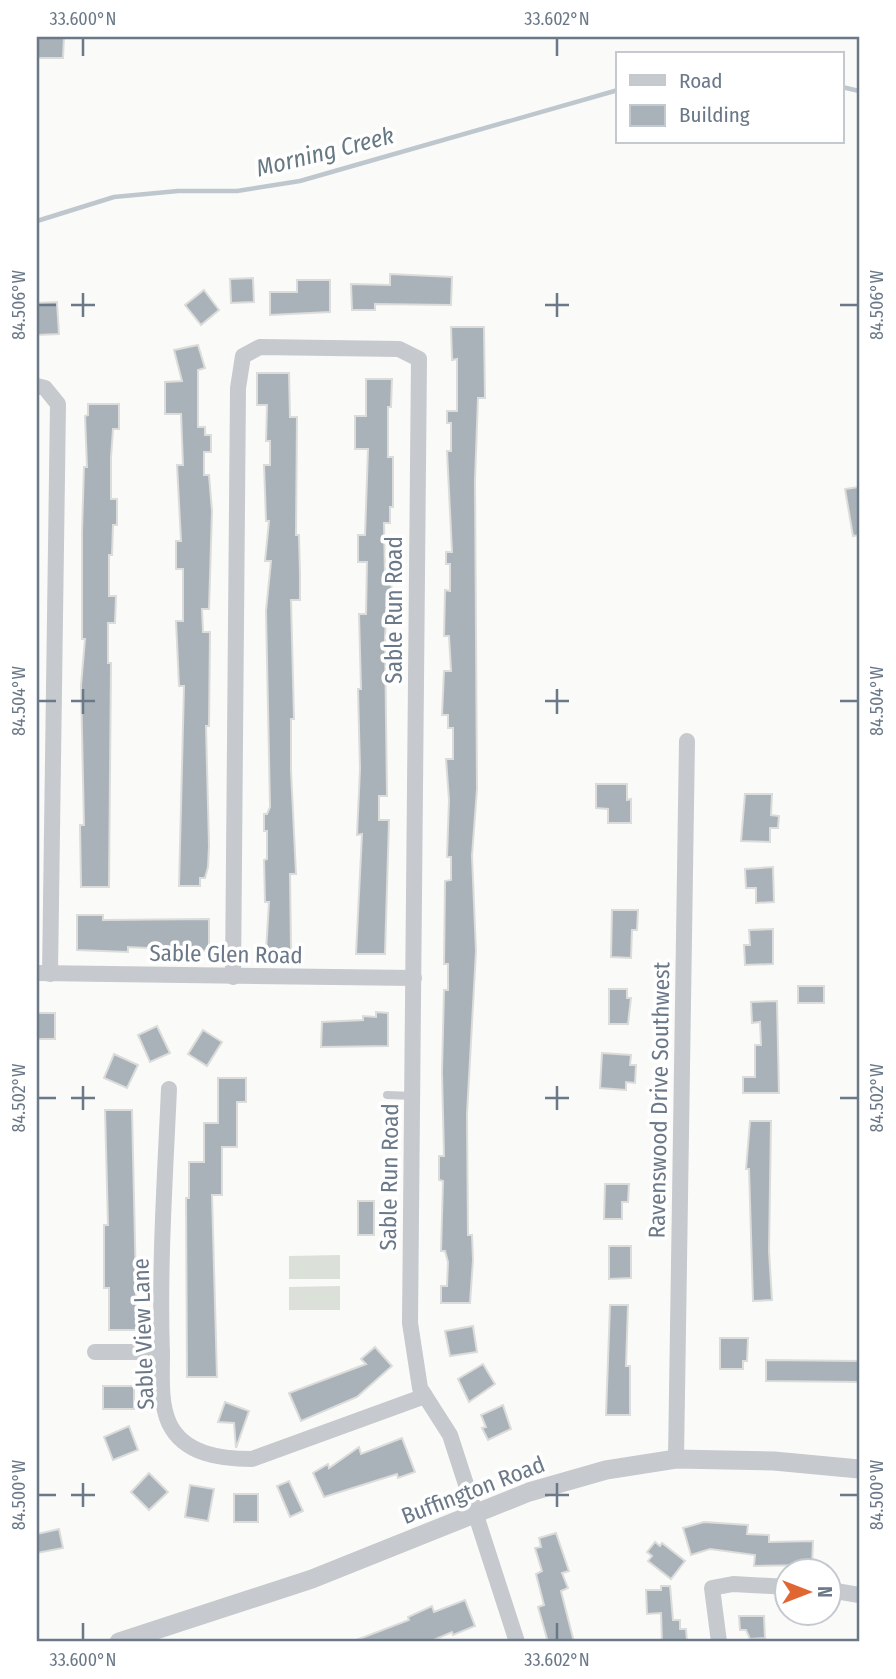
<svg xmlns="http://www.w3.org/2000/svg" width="896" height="1679" font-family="'Fira Sans Condensed',sans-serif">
<rect width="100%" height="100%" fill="#fafaf8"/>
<g fill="#dbe1d9">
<polygon points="340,1255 340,1279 289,1279 289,1256"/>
<polygon points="340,1286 340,1310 289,1310 289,1287"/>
</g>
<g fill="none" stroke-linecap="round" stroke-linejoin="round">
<g stroke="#bec7cd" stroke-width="4.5">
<polyline points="842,87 859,91"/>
<polyline points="37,221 114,197 178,191 237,191 300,181 618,90"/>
</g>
</g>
<g fill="#aab2b9" stroke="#dcdcda" stroke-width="2">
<polygon points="45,37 64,37 63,58 37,58 37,38"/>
<polygon points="390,274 452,277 451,305 375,304 375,310 352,310 351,284 390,285"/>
<polygon points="253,278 254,302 231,303 230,279"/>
<polygon points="297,280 330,280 330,312 270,315 270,292 297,292"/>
<polygon points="204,290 219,310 201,325 185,305"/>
<polygon points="57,302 59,334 37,335 37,303"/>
<polygon points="451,327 484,327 485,398 478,398 475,480 477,789 472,856 476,951 467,1114 468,1235 472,1235 473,1260 470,1303 441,1303 441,1286 447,1286 448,1262 445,1251 441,1251 443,1181 439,1180 439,1156 444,1156 442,1072 444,990 448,990 448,964 444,964 445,881 451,880 451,857 447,857 449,800 446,759 453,759 453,728 448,728 448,715 442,715 444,671 451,671 449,636 444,636 445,590 450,591 450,564 446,564 446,552 452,552 447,451 451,451 451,423 447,423 447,411 457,411 457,359 452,360"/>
<polygon points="198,345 205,368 198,370 198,427 205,427 205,435 211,435 211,452 204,452 204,475 209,475 212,511 209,609 202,609 203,632 210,632 209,726 206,726 209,846 208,867 205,878 200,878 200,886 179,886 184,686 179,686 176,621 183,621 183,569 176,569 176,541 181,541 177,465 183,465 181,414 165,414 165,382 182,381 174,350"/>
<polygon points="257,373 289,373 290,417 297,417 296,535 299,535 300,574 300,600 291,600 294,719 291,719 291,771 296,874 290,874 291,950 266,952 269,902 265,902 264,860 267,859 267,831 264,831 264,814 267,814 270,807 266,611 271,561 265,561 269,521 266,521 264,465 270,465 270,441 266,441 267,405 257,405"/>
<polygon points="366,379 392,379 391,407 388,407 388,457 393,457 393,507 390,507 390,523 384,523 385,574 391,574 392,599 387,599 385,638 387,796 379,796 379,820 389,820 385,954 356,954 362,834 357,835 360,769 358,689 361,689 359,614 366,614 367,562 358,562 358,535 365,535 368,449 355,449 355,416 366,416"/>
<polygon points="88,404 119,404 119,429 113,429 111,458 111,499 117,499 117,525 113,525 112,555 109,555 109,596 116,596 115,623 108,623 108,663 111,663 109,887 81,887 80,825 84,825 81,686 85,639 82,639 82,532 84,467 87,467 85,416 88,415"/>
<polygon points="859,487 859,535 853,536 845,489"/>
<polygon points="596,784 627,784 627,800 631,799 631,823 608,823 608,809 596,808"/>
<polygon points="745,794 772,794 771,815 779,816 778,828 770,828 770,842 741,841"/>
<polygon points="773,867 774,902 756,903 756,888 746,888 745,869"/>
<polygon points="612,910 638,910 637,930 632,930 631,958 611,957"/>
<polygon points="77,915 103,915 103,920 209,919 209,951 128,947 128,952 77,950"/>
<polygon points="773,929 773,964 745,965 744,945 750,945 749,930"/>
<rect x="798" y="986" width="26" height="17"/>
<polygon points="609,989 627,989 627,998 631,998 628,1024 609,1024"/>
<polygon points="777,1001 779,1093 743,1093 743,1077 755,1077 755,1045 761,1045 760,1022 752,1023 751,1002"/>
<polygon points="376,1012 388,1013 388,1046 321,1047 322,1022 363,1020 363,1016 376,1017"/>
<rect x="37" y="1013" width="18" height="26"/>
<polygon points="157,1026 170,1053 150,1062 138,1035"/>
<polygon points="203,1030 222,1042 207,1066 188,1054"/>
<polygon points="602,1053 631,1055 630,1065 636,1065 635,1083 626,1082 626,1090 600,1088"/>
<polygon points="114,1054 138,1065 127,1088 104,1078"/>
<polygon points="218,1078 246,1078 246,1102 237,1102 237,1147 222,1147 222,1195 212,1195 217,1377 187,1377 186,1198 189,1198 189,1162 204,1162 204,1123 218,1123"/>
<polygon points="105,1110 132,1110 137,1330 109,1330 109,1288 104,1288 104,1225 108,1225"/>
<polygon points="750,1121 771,1121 769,1251 772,1300 753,1301 749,1169 746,1169"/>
<polygon points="605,1184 629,1184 628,1202 622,1202 622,1219 604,1219"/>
<rect x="358" y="1201" width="16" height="34"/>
<polygon points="609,1246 631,1246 631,1278 609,1279"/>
<polygon points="610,1305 628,1305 626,1366 630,1366 630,1415 606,1415"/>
<polygon points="473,1326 477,1352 450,1356 445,1331"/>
<polygon points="720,1338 748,1338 747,1361 743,1361 743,1369 720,1369"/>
<polygon points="375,1347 392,1366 357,1397 301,1421 289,1393 366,1364 361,1359"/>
<polygon points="766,1360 859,1361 859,1382 766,1381"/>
<polygon points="483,1364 495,1384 469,1402 458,1379"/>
<rect x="103" y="1386" width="31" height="23"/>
<polygon points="225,1402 249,1411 236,1448 234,1423 218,1422"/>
<polygon points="503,1405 511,1429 488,1440 482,1428 486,1427 481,1415"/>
<polygon points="129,1426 138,1450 113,1460 104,1437"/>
<polygon points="402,1438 415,1472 398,1478 397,1474 324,1497 313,1473 328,1464 329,1468 359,1447 361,1454"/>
<polygon points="149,1473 168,1492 149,1510 131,1492"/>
<polygon points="289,1481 303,1511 290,1517 277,1486"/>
<polygon points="190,1485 214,1489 208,1521 185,1517"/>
<rect x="234" y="1494" width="24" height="28"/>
<polygon points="704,1522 748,1525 747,1534 769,1535 769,1542 813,1541 812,1565 754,1566 755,1555 710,1549 691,1555 683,1528"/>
<polygon points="59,1529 63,1548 37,1553 37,1534"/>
<polygon points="556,1533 569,1571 562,1573 568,1588 561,1591 574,1642 548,1642 538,1607 544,1605 536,1574 542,1571 535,1548 541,1547 539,1538"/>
<polygon points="655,1542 660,1546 662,1543 685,1561 671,1579 648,1561 652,1556 647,1552"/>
<polygon points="661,1586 670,1586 673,1620 680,1620 680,1629 686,1629 687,1642 662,1642 661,1613 647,1614 646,1590 661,1590"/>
<polygon points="465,1600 475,1626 453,1635 452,1632 429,1642 351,1642 409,1620 408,1617 432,1606 434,1612"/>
<polygon points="739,1616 764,1616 765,1638 750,1639 746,1630 740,1630"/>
</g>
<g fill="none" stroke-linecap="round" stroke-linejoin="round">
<polyline stroke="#c6c9cd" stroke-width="8" points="387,1095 413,1096"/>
<g stroke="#c6c9cd" stroke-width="16">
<polyline points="37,386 45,388 58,404 50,974"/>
<polyline points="37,973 414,978"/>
<polyline points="233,977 238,388 243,356 260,347 399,349 419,359 410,1323 420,1388 450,1435 517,1642"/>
<path d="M169,1089C165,1178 159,1266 162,1355C162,1377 160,1403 169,1423C184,1455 222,1459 252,1459L425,1396"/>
<polyline points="95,1352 162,1352"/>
<polyline points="676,1459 687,741"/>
<polyline points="830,1590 859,1595"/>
<polyline points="719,1642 712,1588 733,1584 788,1587"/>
</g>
<polyline stroke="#c6c9cd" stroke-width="19" points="119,1642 312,1579 529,1492 606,1470 676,1459 774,1461 859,1469"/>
</g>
<path fill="none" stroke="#6a7888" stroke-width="2.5" d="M83,38V56M557,38V56M83,293V317M557,293V317M38,305H56M71,305H95M545,305H569M840,305H858M83,689V714M557,689V714M38,701H56M71,701H95M545,701H569M840,701H858M83,1086V1110M557,1086V1110M38,1098H56M71,1098H95M545,1098H569M840,1098H858M83,1483V1507M557,1483V1507M38,1495H56M71,1495H95M545,1495H569M840,1495H858M83,1623V1640M557,1623V1640"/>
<g text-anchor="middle" stroke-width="7" stroke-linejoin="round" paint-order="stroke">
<g font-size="23" fill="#6a7888" stroke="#fff">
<text transform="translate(394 610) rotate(-90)" y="8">Sable Run Road</text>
<text transform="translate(226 954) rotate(1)" y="8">Sable Glen Road</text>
<text transform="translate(659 1100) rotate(-89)" y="8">Ravenswood Drive Southwest</text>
<text transform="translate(389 1177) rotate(-89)" y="8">Sable Run Road</text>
<text transform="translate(143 1334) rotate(-92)" y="8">Sable View Lane</text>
<text transform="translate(473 1490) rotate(-21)" y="8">Buffington Road</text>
</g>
<g font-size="24" font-style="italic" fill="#667983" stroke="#fff">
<text transform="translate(325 152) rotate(-14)" y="8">Morning Creek</text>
</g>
</g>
<rect width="896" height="1679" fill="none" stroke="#ffffff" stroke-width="77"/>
<rect x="616" y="52" width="228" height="91" fill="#ffffff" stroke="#c3c9cf" stroke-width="2"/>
<rect x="630" y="75" width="35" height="10" fill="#c6c9cd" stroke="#c3c9cf" stroke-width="2"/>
<text x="679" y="88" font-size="21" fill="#6a7888">Road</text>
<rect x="630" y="105" width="35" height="21" fill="#aab2b9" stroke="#c3c9cf" stroke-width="2"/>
<text x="679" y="122" font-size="21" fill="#6a7888">Building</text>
<g transform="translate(808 1592) rotate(90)"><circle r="33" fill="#ffffff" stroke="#c3c9cf" stroke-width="2"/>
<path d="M0-5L12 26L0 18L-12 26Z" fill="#e06732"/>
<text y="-10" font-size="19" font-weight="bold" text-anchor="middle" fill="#6a7888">N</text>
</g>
<rect x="38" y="38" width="820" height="1602" fill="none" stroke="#6a7888" stroke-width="2.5"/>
<g font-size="18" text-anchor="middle" fill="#6a7888">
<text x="83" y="25">33.600°N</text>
<text x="557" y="25">33.602°N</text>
<text transform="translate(877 305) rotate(-90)" y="6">84.506°W</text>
<text transform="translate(19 305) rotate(-90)" y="6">84.506°W</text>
<text transform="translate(877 701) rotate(-90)" y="6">84.504°W</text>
<text transform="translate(19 701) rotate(-90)" y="6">84.504°W</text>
<text transform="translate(19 1098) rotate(-90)" y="6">84.502°W</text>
<text transform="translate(877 1098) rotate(-90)" y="6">84.502°W</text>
<text transform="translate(877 1495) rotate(-90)" y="6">84.500°W</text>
<text transform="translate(19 1495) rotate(-90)" y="6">84.500°W</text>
<text x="83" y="1666">33.600°N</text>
<text x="557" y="1666">33.602°N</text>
</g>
</svg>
